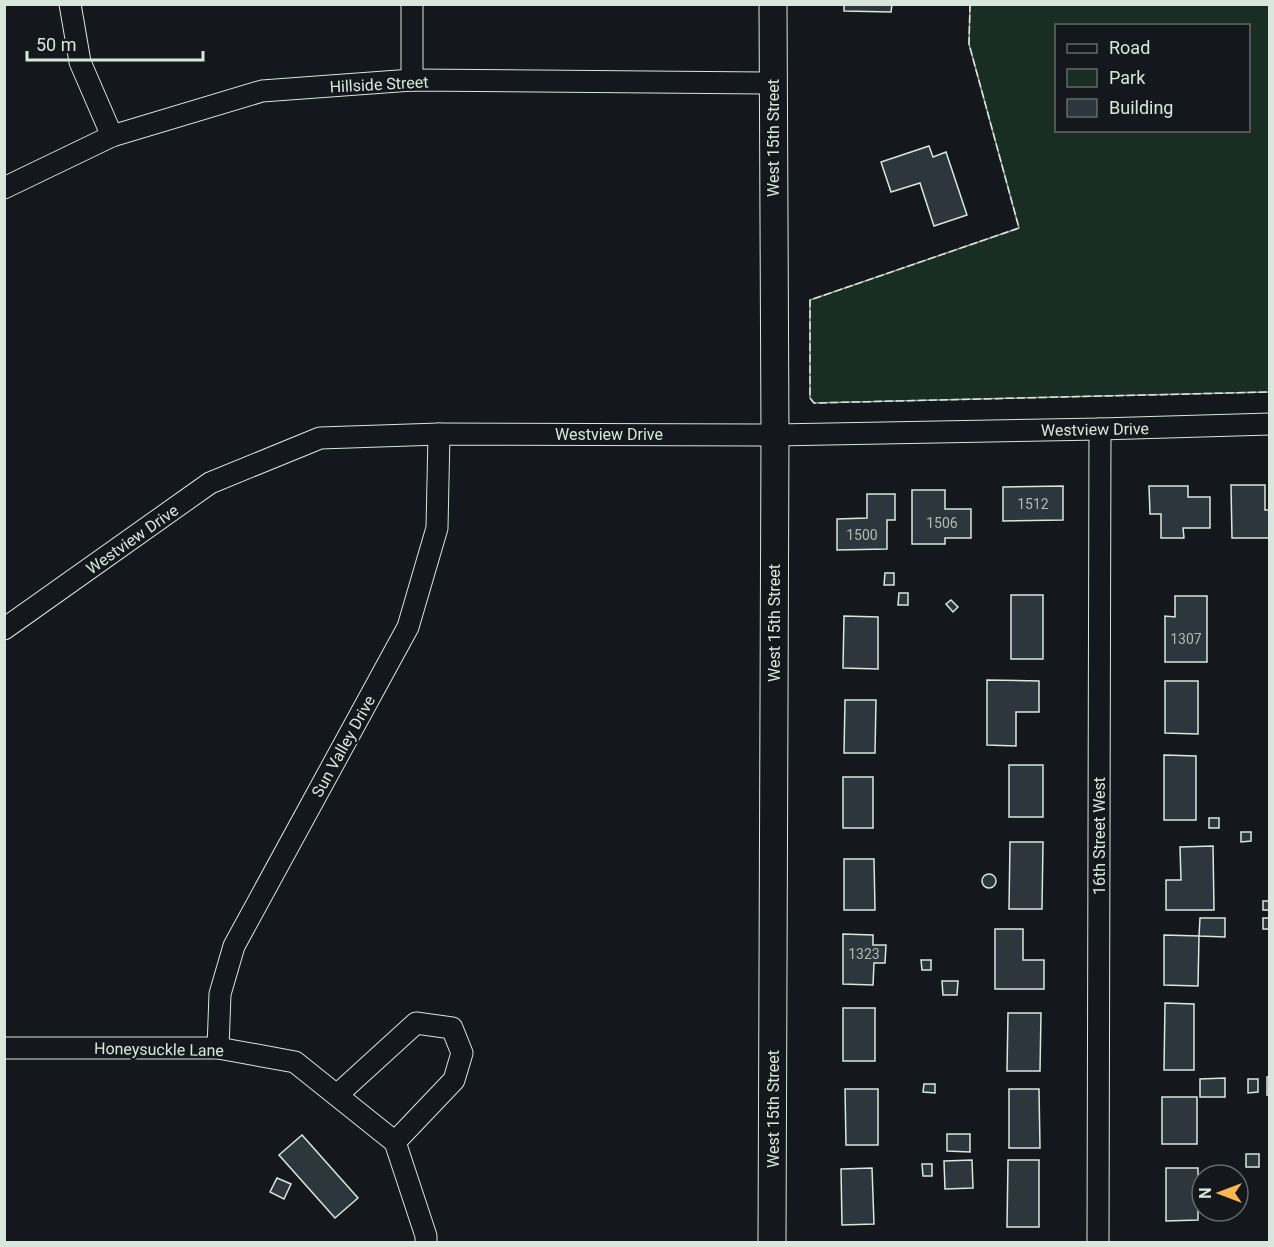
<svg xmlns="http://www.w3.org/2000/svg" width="1274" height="1247" font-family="Roboto,sans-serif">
<rect width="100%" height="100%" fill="#14181c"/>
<path fill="#1a2d24" stroke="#939e99" stroke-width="1.5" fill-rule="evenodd" d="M970,5H1269V392L814,403L810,398V300L1019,228L969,44ZM1056,26H1248V130H1056Z"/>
<g fill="#2c363c" stroke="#d8e6dc" stroke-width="1.5">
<polygon points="844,4 892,4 891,12 844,11"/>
<polygon points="929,146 933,157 946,152 967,215 934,226 920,183 891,192 881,162"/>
<polygon points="1231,485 1265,485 1265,510 1270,510 1270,538 1232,538"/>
<polygon points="1063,486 1063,520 1003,521 1003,487"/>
<polygon points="1149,486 1188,486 1188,497 1210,497 1210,528 1183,528 1184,538 1161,538 1161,514 1150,514"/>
<polygon points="912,490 945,490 945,509 971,509 971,538 945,538 945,544 912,544"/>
<polygon points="867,494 895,494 895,520 887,520 887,549 837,550 837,519 867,518"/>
<polygon points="885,573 894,573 894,585 884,585"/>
<polygon points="899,593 908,593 908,605 898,605"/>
<rect x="1011" y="595" width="32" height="64"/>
<polygon points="1175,596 1207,596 1207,662 1165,662 1165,616 1175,617"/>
<polygon points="951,600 958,607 953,612 946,604"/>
<polygon points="844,616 878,617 878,669 843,668"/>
<polygon points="987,680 1039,681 1039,712 1016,712 1016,746 987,745"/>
<polygon points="1165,681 1198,681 1198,734 1165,733"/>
<polygon points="845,700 876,700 875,753 844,753"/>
<polygon points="1164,755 1196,756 1196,820 1164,820"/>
<rect x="1009" y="765" width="34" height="52"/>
<rect x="843" y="777" width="30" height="51"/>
<rect x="1209" y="818" width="10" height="10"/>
<polygon points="1241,832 1251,832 1251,841 1241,842"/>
<polygon points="1010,842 1043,842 1042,909 1009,909"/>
<polygon points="1213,846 1214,910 1166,910 1166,880 1181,880 1180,847"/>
<polygon points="844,859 874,859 875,910 844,910"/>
<circle cx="989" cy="881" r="7"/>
<rect x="1263" y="901" width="7" height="9"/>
<polygon points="1200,918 1225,918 1225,937 1199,936"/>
<rect x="1263" y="918" width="7" height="11"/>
<polygon points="995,929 1023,929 1023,960 1044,960 1044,989 995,989"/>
<polygon points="843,934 873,935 873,945 886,945 885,963 874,963 873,985 843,984"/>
<polygon points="1164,935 1199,936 1198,986 1164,985"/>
<polygon points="921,960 931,960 931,970 922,970"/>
<polygon points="942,981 958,981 957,995 943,995"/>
<polygon points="1165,1003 1194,1004 1194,1070 1164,1070"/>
<rect x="843" y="1008" width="32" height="53"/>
<polygon points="1008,1013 1041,1013 1040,1071 1007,1071"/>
<rect x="1267" y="1077" width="3" height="18"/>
<polygon points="1225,1078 1225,1097 1200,1097 1200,1079"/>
<polygon points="1248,1079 1258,1079 1258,1092 1248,1093"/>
<polygon points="924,1084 935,1084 935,1093 923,1092"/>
<polygon points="845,1089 878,1089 878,1145 846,1145"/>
<polygon points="1009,1089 1039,1089 1040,1148 1009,1148"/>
<rect x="1162" y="1097" width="35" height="47"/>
<polygon points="947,1134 970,1134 970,1152 947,1151"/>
<polygon points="302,1135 358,1198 335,1218 279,1155"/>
<rect x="1246" y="1154" width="13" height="13"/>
<polygon points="972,1160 973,1188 945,1189 944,1161"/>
<polygon points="1008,1160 1039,1160 1039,1227 1007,1227"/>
<polygon points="922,1164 932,1164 932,1176 923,1176"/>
<polygon points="872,1168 874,1224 842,1225 841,1169"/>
<polygon points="1166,1168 1198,1168 1198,1220 1166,1221"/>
<polygon points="277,1178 291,1184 284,1199 270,1192"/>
</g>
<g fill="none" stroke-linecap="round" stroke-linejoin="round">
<g stroke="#d8e6dc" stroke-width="23">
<g id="minor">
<polyline points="70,4 80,62 112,136"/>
<polyline points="412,80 412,4"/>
<polyline points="4,188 112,136 262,91 412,80 772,83"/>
<polyline points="4,629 210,483 320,438 439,434 775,435 1100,429 1270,424"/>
<polyline points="4,1048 218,1048 295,1062 395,1142 426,1236 426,1242"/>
<polyline points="218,1048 220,994 234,946 408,627 437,528 439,434"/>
<polyline points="337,1095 416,1023 452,1028 462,1053 454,1080 395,1142"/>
<polyline points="1098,1242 1100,429"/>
</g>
</g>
<g stroke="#d8e6dc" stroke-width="29">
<polyline id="tertiary" points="772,1242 775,435 773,4"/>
</g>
<use href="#minor" stroke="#14181c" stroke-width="21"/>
<use href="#tertiary" stroke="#14181c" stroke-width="27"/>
<polyline stroke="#d8e6dc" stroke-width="1.5" stroke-dasharray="8 3" stroke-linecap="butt" points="970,4 969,44 1019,228 810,300 810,398 814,403 1270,392"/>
</g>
<g text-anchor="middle" stroke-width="4.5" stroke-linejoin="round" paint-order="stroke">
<g font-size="14" fill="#adbab4">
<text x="1033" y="509">1512</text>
<text x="942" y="528">1506</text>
<text x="862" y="540">1500</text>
<text x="1186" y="644">1307</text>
<text x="864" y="959">1323</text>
</g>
<g font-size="16" fill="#d8e6dc" stroke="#14181c">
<text transform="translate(379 84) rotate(-3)" y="6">Hillside Street</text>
<text transform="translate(773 138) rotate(-90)" y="6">West 15th Street</text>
<text transform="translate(1095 429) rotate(-1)" y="6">Westview Drive</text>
<text x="609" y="440">Westview Drive</text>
<text transform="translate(132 539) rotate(-35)" y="6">Westview Drive</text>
<text transform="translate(774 623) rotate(-90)" y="6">West 15th Street</text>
<text transform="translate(343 746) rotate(-61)" y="6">Sun Valley Drive</text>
<text transform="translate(1099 836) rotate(-90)" y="6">16th Street West</text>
<text transform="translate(159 1049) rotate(1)" y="6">Honeysuckle Lane</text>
<text transform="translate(773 1109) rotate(-90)" y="6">West 15th Street</text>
</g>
</g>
<rect width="1274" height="1247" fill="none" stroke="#d8e6dc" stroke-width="12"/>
<rect x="1055" y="24" width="195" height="108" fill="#14181c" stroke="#626a69" stroke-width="1.5"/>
<rect x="1067" y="44" width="30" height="9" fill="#14181c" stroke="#626a69" stroke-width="1.5"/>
<text x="1109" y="54" font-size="18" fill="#d8e6dc">Road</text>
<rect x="1067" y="69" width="30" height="18" fill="#1a2d24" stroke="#626a69" stroke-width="1.5"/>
<text x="1109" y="84" font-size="18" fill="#d8e6dc">Park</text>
<rect x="1067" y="99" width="30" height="18" fill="#2c363c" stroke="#626a69" stroke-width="1.5"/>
<text x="1109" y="114" font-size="18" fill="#d8e6dc">Building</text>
<g transform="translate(1220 1193) rotate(270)"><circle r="28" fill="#14181c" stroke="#626a69" stroke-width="1.5"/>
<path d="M0-4.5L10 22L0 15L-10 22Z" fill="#ffb74d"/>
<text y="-9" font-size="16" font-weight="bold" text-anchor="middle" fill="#d8e6dc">N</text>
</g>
<path d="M27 51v9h176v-9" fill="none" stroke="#d8e6dc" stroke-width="3"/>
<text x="36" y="51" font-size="18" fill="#d8e6dc" stroke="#14181c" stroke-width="4.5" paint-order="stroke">50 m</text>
</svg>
